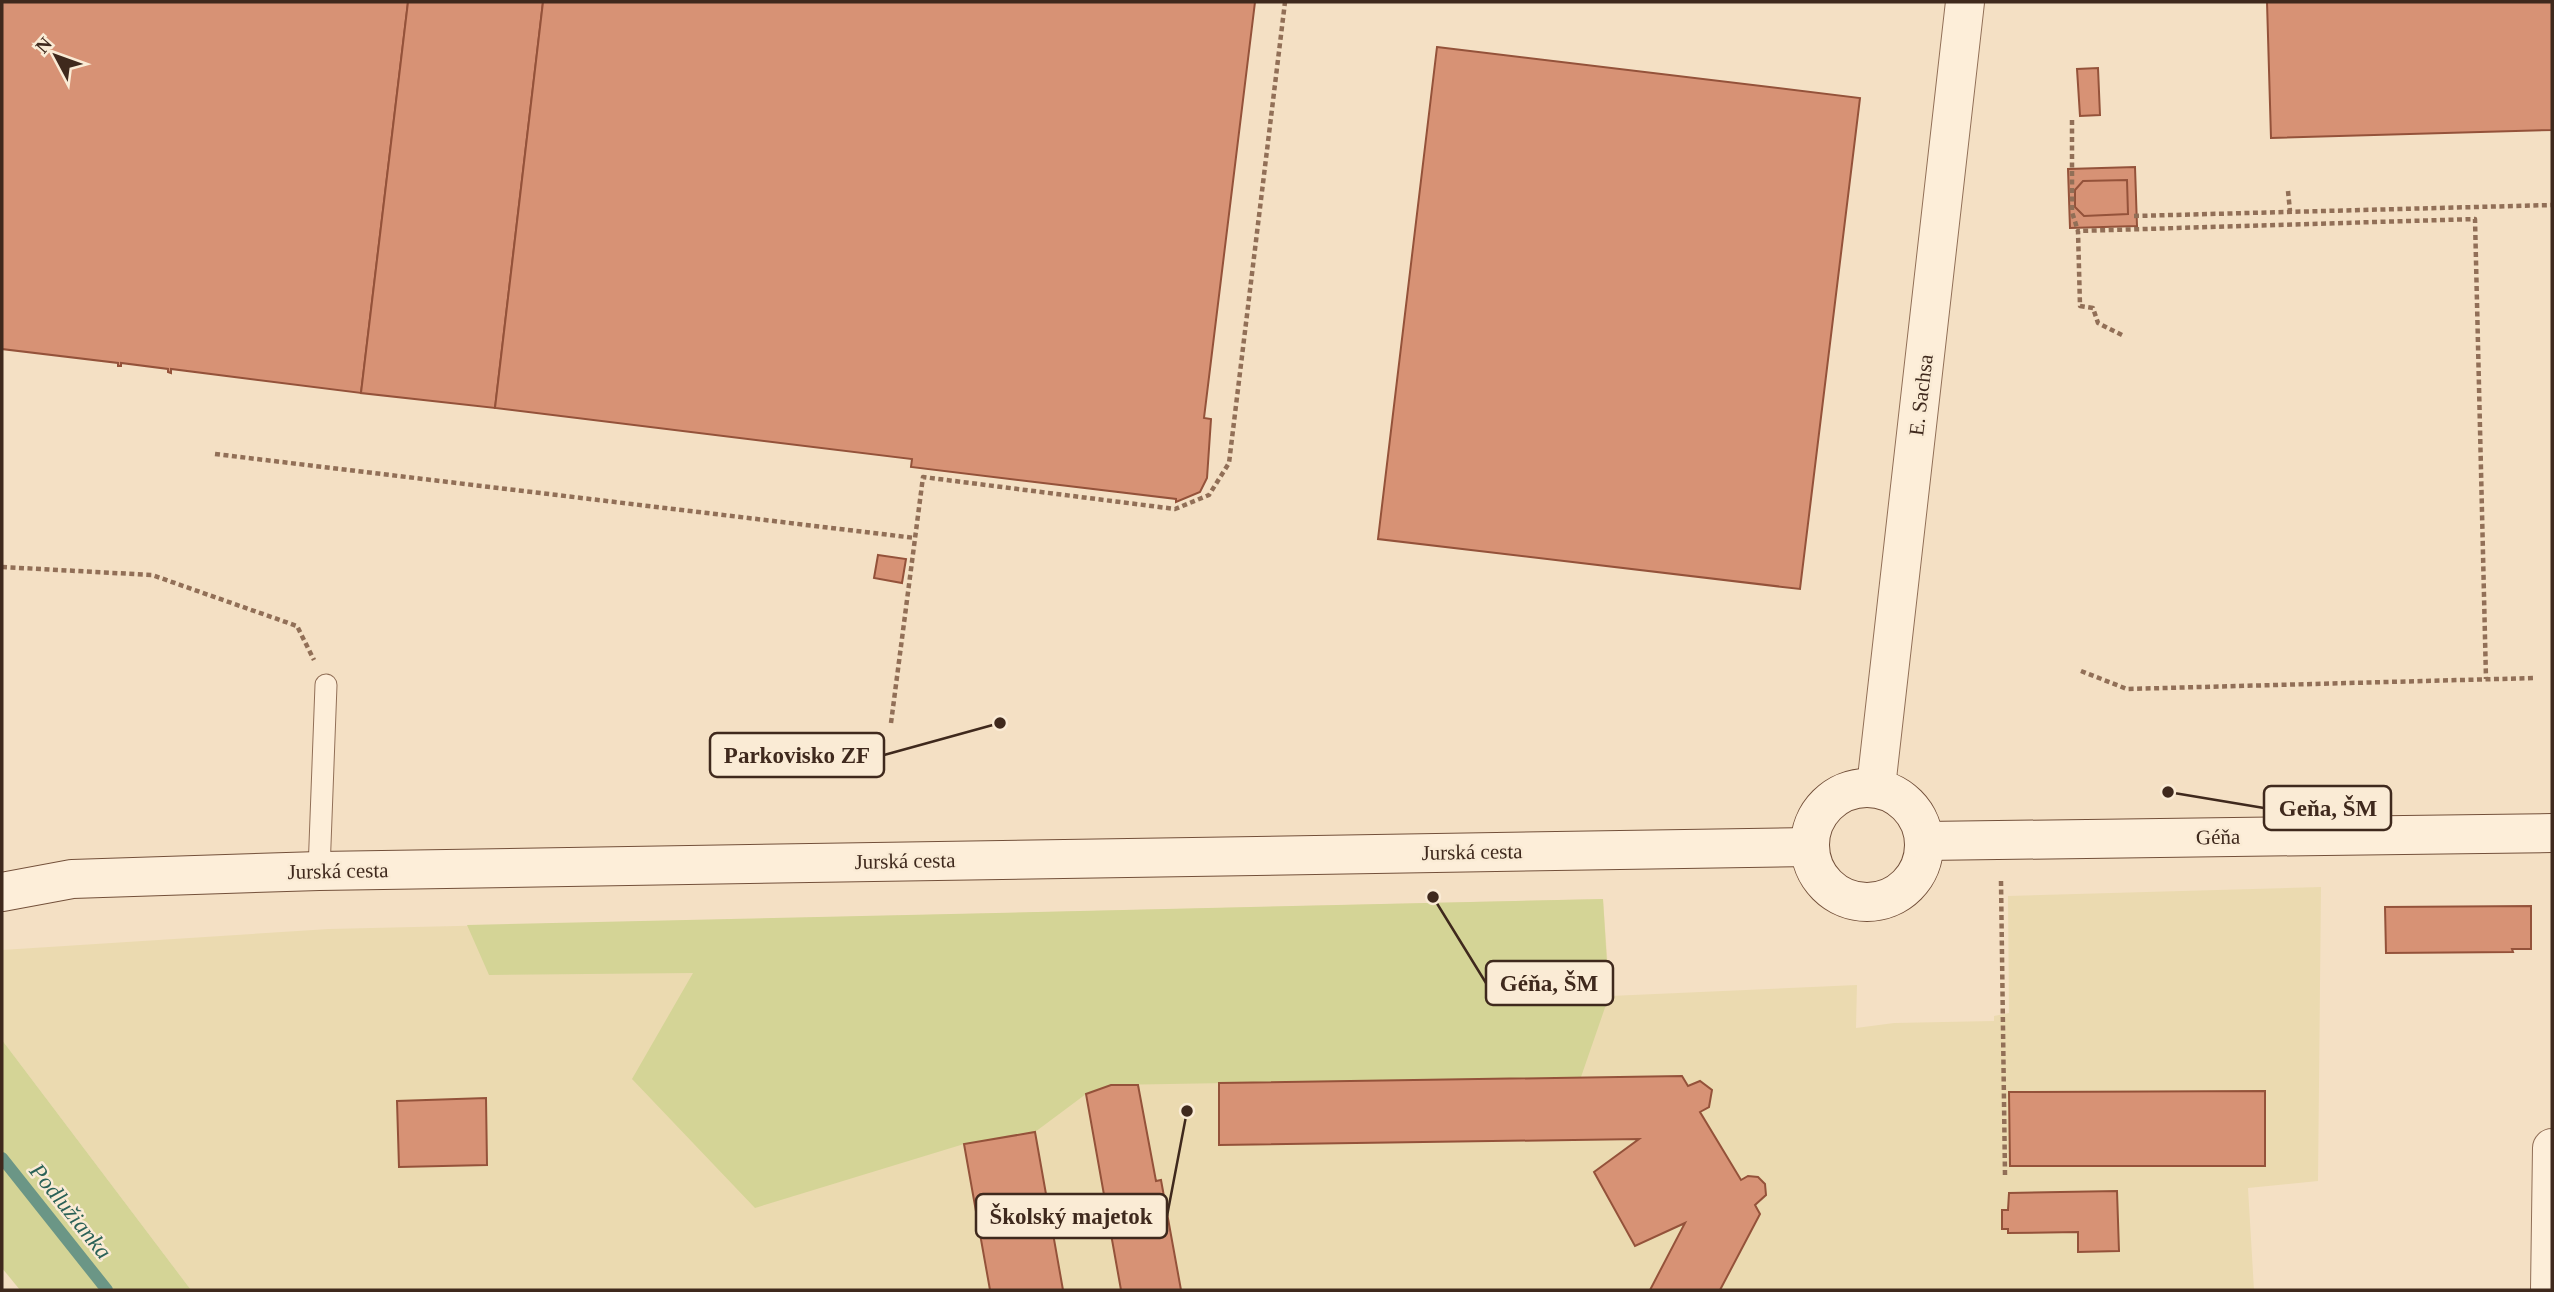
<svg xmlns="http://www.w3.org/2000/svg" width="2554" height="1292" font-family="'Times New Roman',serif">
<rect width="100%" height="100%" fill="#f4e0c4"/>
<polygon fill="#ebdab0" points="2321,887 2318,1181 2248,1188 2254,1290 191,1290 2,1040 2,950 329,929 1603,899 1610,996 1857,985 1856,1028 1894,1023 1994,1021 1994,1016 2009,1013 2008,896"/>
<g fill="#d4d496">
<polygon points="1603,899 1609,996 1581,1077 1111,1085 1086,1094 1035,1132 964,1144 755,1208 632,1079 693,973 489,975 467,925"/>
<polygon points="2,1040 191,1290 20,1290 2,1268"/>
</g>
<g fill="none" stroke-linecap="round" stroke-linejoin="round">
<polyline stroke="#6b9686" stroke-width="12" points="2,1158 107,1290"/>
</g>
<g fill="#d79275" stroke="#94523a" stroke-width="2">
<polygon points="2,2 408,2 361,393 171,369 171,373 168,372 168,369 121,363 121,366 118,366 118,363 2,349"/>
<polygon points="408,2 543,2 495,408 361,393"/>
<polygon points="543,2 1255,2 1204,418 1211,419 1207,478 1200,492 1176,502 1176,499 911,467 912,459 495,408"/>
<polygon points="2267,2 2552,2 2552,130 2271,138"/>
<polygon points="1437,47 1860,98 1800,589 1378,539"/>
<polygon points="2098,68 2100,115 2080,116 2077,69"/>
<polygon points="2135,167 2137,226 2070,228 2068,169"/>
<polygon points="2127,180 2128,214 2084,216 2075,207 2075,190 2083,181"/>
<polygon points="878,555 906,559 902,583 874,578"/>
<polygon points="2531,906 2531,949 2512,949 2513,952 2386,953 2385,907"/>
<polygon points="1682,1076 1688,1086 1700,1081 1712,1090 1709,1107 1700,1112 1741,1180 1748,1176 1758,1177 1765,1184 1766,1195 1755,1205 1760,1214 1720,1290 1650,1290 1685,1223 1635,1246 1594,1172 1639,1139 1219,1145 1219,1083"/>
<polygon points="1111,1085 1138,1085 1156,1181 1161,1180 1181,1290 1121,1290 1086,1094"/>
<polygon points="2265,1091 2265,1166 2010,1166 2009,1092"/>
<polygon points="486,1098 487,1165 399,1167 397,1101"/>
<polygon points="1035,1132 1063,1290 990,1290 964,1144"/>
<polygon points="2117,1191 2119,1251 2078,1252 2078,1232 2008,1233 2008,1229 2002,1229 2002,1210 2008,1210 2009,1193"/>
</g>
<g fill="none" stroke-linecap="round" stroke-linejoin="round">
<g stroke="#916f57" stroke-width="23">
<polyline id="lane" points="319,871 326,685"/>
</g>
<g stroke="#916f57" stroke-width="40">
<g id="street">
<polyline points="1876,787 1965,2"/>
<polyline points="2550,1290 2552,1148"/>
</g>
</g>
<g stroke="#73503a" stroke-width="40">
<g id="secondary">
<circle cx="1867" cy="845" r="57"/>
<polyline points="1925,841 2552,833"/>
<polyline points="2,892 72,879 319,871 1810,847"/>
</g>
</g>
<g stroke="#916f57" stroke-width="4.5" stroke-dasharray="5 3.5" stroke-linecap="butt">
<polyline points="2072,120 2072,212 2078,231"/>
<polyline points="2288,191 2290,211"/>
<polyline points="2134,216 2552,205"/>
<polyline points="2122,335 2098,323 2093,308 2080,306 2078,231 2475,219 2486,679"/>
<polyline points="215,454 915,538"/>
<polyline points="2,567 152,575 297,626 314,660"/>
<polyline points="2081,671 2127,689 2535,678"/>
<polyline points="891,723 923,477 1175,509 1209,495 1229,463 1285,2"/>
<polyline points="2001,881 2005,1175"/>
</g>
<use href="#lane" stroke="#fdeed9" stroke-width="21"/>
<use href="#street" stroke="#fdeed9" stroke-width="38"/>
<use href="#secondary" stroke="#fdeed9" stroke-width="38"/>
</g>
<g text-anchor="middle" stroke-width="5" stroke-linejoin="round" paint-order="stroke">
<g font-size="21" fill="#3f291d" stroke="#faebd5">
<text transform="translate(1921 395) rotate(-83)" y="7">E. Sachsa</text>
<text transform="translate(2218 837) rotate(-1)" y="7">Géňa</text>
<text transform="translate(1472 852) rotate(-1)" y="7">Jurská cesta</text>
<text transform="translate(905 861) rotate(-1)" y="7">Jurská cesta</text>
<text transform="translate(338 871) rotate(-1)" y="7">Jurská cesta</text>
</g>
<g font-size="23" font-style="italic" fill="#2a6157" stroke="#faebd5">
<text transform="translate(71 1211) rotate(51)" y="8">Podlužianka</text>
</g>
</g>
<path fill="none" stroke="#3f291d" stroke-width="2.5" d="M1000 723L884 755M2168 792L2264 808M1433 897L1486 983M1187 1111L1167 1216"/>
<g fill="#3f291d" stroke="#faebd5" stroke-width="2.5">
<circle cx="1000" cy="723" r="7"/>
<circle cx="2168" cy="792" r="7"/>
<circle cx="1433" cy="897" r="7"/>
<circle cx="1187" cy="1111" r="7"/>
</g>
<g fill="#faebd5" stroke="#3f291d" stroke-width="2.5">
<rect x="710" y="733" width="174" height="44" rx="7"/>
<rect x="2264" y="786" width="127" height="44" rx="7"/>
<rect x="1486" y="961" width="127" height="44" rx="7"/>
<rect x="976" y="1194" width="191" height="44" rx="7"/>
</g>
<g font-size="23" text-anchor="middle" font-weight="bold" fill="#3f291d">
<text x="797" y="763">Parkovisko ZF</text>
<text x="2328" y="816">Geňa, ŠM</text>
<text x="1549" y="991">Géňa, ŠM</text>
<text x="1071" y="1224">Školský majetok</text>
</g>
<rect width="2554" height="1292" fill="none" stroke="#3f291d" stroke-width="7"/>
<g transform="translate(56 56) rotate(311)" stroke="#faebd5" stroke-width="5" paint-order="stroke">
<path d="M0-5L12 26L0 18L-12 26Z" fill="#3f291d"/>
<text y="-10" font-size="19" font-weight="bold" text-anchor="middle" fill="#3f291d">N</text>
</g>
</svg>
